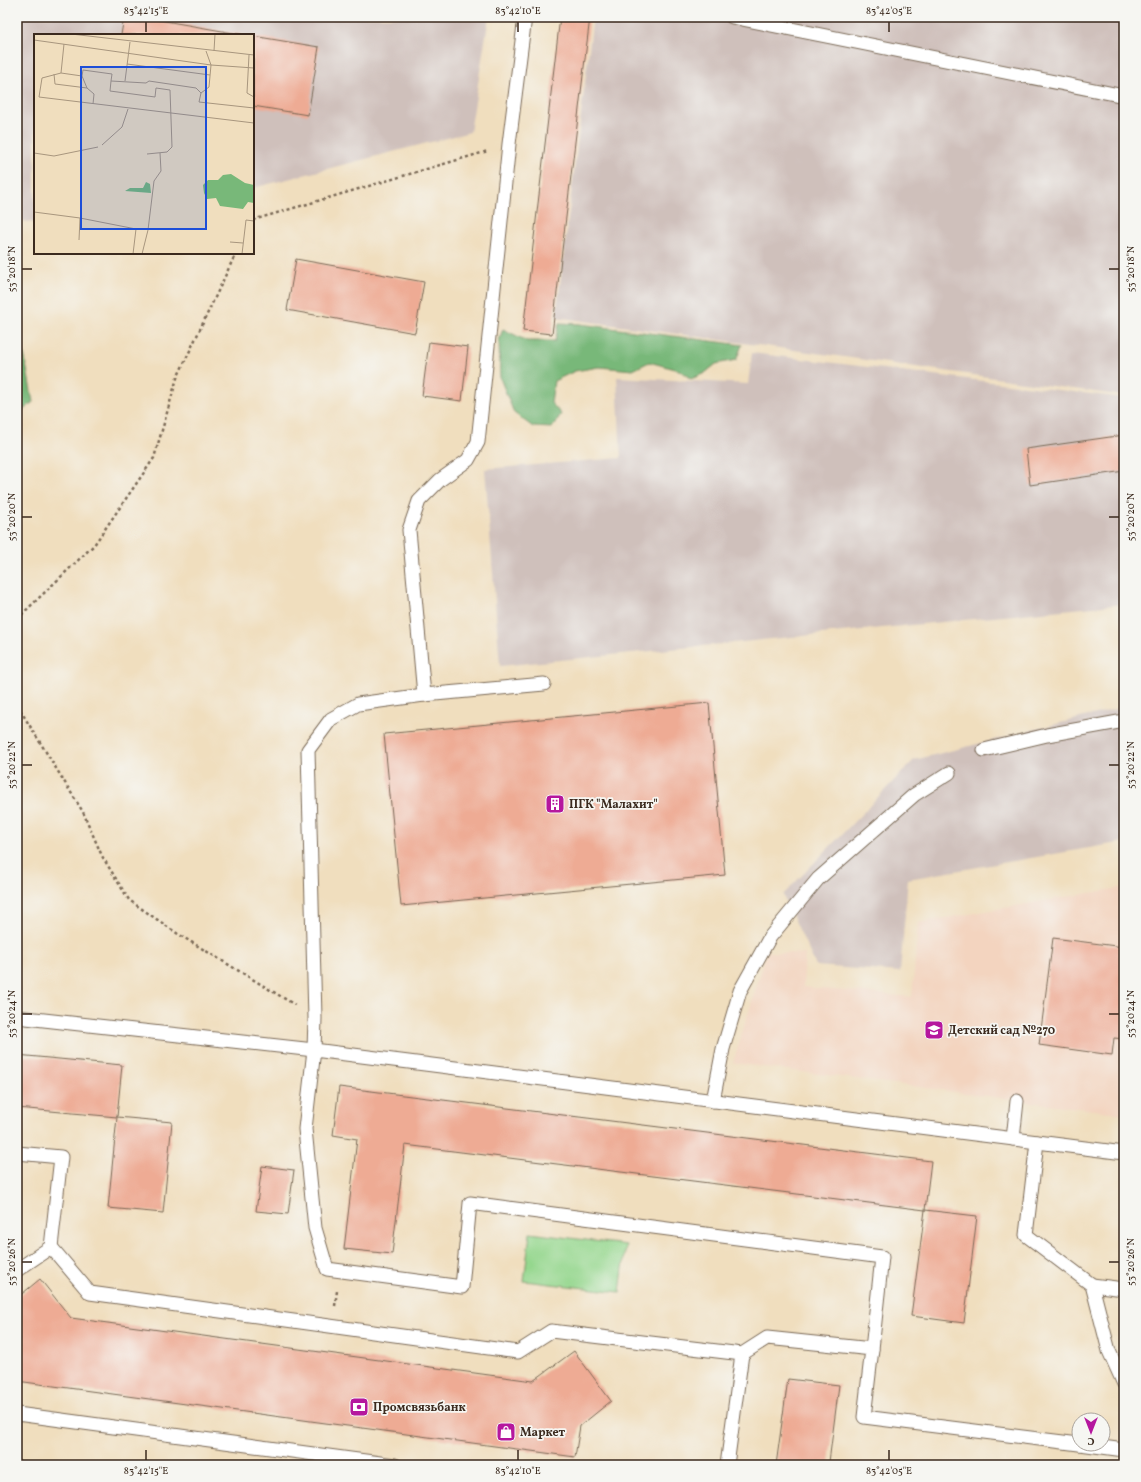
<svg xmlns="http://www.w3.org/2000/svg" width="1141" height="1482" font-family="Vollkorn,serif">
<rect width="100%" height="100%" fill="#f6f6f2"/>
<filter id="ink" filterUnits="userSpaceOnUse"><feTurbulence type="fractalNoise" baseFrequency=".025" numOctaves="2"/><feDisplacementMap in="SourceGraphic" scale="8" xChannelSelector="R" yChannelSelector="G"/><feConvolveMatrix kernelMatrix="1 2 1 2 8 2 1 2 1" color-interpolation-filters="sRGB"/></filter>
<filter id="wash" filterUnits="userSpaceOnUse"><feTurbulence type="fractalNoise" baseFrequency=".012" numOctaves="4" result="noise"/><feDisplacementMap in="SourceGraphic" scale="16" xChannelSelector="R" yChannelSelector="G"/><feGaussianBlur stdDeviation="0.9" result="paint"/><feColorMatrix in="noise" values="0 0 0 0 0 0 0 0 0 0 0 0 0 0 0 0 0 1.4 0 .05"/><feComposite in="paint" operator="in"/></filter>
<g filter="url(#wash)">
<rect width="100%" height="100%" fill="#f0debe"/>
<polygon fill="#f3d4bf" points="1124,887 1124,1114 733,1063 767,952 805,954 803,987 912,997 918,923"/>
<g fill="#cfc0bb">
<polygon points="17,17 489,17 470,132 253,188 253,35 35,35 35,223 17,220"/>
<polygon points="593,17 1124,17 1124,396 556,317"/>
<polygon points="752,353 1124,398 1124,604 500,666 485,469 621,458 617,377 748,384"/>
<polygon points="1124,707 1124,842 908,879 900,972 816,966 783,895 914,760"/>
</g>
<polygon fill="#95d78e" stroke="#688056" points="530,1233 626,1245 620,1292 524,1281"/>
<g fill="#78b879" stroke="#5a714c">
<polygon points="17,321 19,326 33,402 17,415"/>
<polygon points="559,323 580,324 742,345 736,360 716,364 705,373 691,379 679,370 649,362 633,370 599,367 575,371 554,381 551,403 561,414 552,428 533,427 514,413 500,378 499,340 503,329 527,341 555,341"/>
</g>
<g id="blocks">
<g fill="#eeab94">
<polygon points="124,17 142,17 245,35 121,35"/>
<polygon points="560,17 590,17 552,334 523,331"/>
<polygon points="253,36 319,47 308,115 253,106"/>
<polygon points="296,259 424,282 415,333 287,310"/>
<polygon points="429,342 468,347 462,401 422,396"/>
<polygon points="1124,435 1124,471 1030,485 1026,449"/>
<polygon points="709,703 725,875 401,906 384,734"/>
<polygon points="1053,938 1124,947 1124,1039 1114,1038 1112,1055 1039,1045"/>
<polygon points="17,1055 122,1065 117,1117 17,1108"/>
<polygon points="339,1087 931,1161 925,1210 977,1216 964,1323 911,1316 925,1210 405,1145 392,1254 344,1249 357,1139 333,1135"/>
<polygon points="117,1117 172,1122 163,1213 108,1208"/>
<polygon points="262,1166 294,1170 288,1214 256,1211"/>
<polygon points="40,1279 71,1318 533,1381 574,1351 611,1401 580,1426 575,1457 17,1381 17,1359 20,1338 17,1334 17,1298"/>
<polygon points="788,1379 839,1385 829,1462 846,1465 776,1465"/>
</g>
</g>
</g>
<g filter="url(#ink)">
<use href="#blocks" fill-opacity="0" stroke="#7a6956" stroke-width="1"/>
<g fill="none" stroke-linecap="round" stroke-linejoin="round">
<g stroke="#7a6956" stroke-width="15">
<g id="service">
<polyline points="732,17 1124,96"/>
<polyline points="544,684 424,695 358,704 331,719 308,750 315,1018 314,1050 305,1129 315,1228 327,1269 462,1287 470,1203 882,1257 872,1349"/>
<polyline points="424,695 409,530 419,501 440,480 468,460 478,442 509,144 525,17"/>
<polyline points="984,750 1047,735 1124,721"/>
<polyline points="17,1017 314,1050 1124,1153"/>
<polyline points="713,1101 723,1049 740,991 770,937 818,879 914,795 949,773"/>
<polyline points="1013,1139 1017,1101"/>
<polyline points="1037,1142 1026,1235 1092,1285 1109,1351 1124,1384"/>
<polyline points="17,1153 61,1157 51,1247"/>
<polyline points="17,1270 51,1247 90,1293 518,1352 551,1331 742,1354 767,1338 872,1349 864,1417 1079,1444"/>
<polyline points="1092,1285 1124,1289"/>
<polyline points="17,1414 395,1465"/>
<polyline points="1080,1444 1124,1450"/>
<polyline points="727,1465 742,1354"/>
</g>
</g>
<g stroke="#7a6956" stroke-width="2.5" stroke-dasharray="3 3" stroke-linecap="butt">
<polyline points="253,220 488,151"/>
<polyline points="17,619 94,545 154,458 177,378 236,253"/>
<polyline points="17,705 83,812 102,856 129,900 178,934 295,1005"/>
<polyline points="335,1306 337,1291"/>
<polyline points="17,1461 44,1465"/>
</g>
<use href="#service" stroke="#fff" stroke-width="13"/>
</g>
</g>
<path fill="none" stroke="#3b2a1e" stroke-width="1.5" d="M146,22V32M518,22V32M889,22V32M22,269H32M1109,269H1119M22,517H32M1109,517H1119M22,765H32M1109,765H1119M22,1014H32M1109,1014H1119M22,1262H32M1109,1262H1119M146,1450V1460M518,1450V1460M889,1450V1460"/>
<defs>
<g id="building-square" transform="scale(1)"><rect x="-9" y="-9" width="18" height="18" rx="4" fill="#b5179e" stroke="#f6f6f2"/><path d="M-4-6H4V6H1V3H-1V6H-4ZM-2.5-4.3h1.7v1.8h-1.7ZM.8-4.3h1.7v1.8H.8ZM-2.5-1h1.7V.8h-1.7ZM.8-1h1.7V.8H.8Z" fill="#fff"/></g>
<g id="school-square" transform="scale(1)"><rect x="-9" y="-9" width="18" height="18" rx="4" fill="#b5179e" stroke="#f6f6f2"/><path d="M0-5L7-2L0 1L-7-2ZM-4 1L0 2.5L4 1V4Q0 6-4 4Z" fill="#fff"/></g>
<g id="bank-square" transform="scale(1)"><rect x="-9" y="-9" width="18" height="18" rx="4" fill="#b5179e" stroke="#f6f6f2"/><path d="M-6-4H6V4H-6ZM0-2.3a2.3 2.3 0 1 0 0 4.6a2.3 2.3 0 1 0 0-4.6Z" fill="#fff"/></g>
<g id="shop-square" transform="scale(1)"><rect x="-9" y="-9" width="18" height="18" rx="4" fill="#b5179e" stroke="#f6f6f2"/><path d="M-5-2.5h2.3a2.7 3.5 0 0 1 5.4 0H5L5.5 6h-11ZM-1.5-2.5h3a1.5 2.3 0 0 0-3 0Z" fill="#fff"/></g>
</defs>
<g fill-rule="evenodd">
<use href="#building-square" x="555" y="804"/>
<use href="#school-square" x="934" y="1030"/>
<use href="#bank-square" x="359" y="1407"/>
<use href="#shop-square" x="506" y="1432"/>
</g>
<g text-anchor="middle" stroke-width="3.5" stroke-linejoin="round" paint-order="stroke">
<g font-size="12" font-weight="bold" fill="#3b2a1e" stroke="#f6f6f2" text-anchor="start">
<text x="569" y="808">ПГК "Малахит"</text>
<text x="948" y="1034">Детский сад №270</text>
<text x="373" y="1411">Промсвязьбанк</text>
<text x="520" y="1436">Маркет</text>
</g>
</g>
<g transform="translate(34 34)">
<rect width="220" height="220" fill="#f0debe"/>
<path d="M197,140L211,149L220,151V169L214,168L209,175L186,172L182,164L173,165L170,159L169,151L174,146H184L189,141ZM112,148L116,150L117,159L91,157L96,154H109Z" fill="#78b879"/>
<path fill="none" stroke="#a8967e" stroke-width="1" d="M37,0L220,21M0,6L177,31L220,34M180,17L181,0M215,21L213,59L220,63M93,30L176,41M27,39L48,42L49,36L78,40L77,47L112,49L115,47L162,54L167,59L175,53L177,31L172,17M20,40L21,50L53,54M48,42L53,54L60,60L59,70M8,44L5,63L220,89M8,44L27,39L30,10M77,47L76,57L121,63L122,54L136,56L138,113L133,118L113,120M91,47L96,8M167,59L165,68L220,74M68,111L88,93L94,75M0,119L20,122L64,113M0,178L46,184L45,206M46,184L102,195L99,220M196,208L209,209M108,220L114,196L120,147L127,137L126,119M208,220L212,186L220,187"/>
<path fill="#1d4ed8" fill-opacity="0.15" stroke="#1d4ed8" stroke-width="2" d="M47,33H172V195H47Z"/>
<rect width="220" height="220" fill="none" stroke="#3b2a1e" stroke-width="2"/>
</g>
<rect width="1141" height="1482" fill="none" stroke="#f6f6f2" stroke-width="44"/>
<g transform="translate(1091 1432) rotate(180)"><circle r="19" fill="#f6f6f2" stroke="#aba49d"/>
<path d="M0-3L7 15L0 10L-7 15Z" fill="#b5179e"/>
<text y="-6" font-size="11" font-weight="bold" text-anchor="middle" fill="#3b2a1e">С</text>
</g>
<rect x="22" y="22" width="1097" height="1438" fill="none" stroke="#3b2a1e" stroke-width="1.5"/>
<g font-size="10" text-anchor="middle" fill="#3b2a1e">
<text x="146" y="14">83°42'15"E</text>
<text x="518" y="14">83°42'10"E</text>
<text x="889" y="14">83°42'05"E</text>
<text transform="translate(1130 269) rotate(-90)" y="4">53°20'18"N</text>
<text transform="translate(11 269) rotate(-90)" y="4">53°20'18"N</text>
<text transform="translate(1130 517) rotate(-90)" y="4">53°20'20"N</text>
<text transform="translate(11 517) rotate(-90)" y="4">53°20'20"N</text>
<text transform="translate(1130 765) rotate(-90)" y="4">53°20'22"N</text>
<text transform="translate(11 765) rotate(-90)" y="4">53°20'22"N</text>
<text transform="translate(1130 1014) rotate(-90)" y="4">53°20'24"N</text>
<text transform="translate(11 1014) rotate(-90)" y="4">53°20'24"N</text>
<text transform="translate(1130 1262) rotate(-90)" y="4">53°20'26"N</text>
<text transform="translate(11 1262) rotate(-90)" y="4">53°20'26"N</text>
<text x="146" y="1474">83°42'15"E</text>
<text x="518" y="1474">83°42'10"E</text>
<text x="889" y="1474">83°42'05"E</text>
</g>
</svg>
